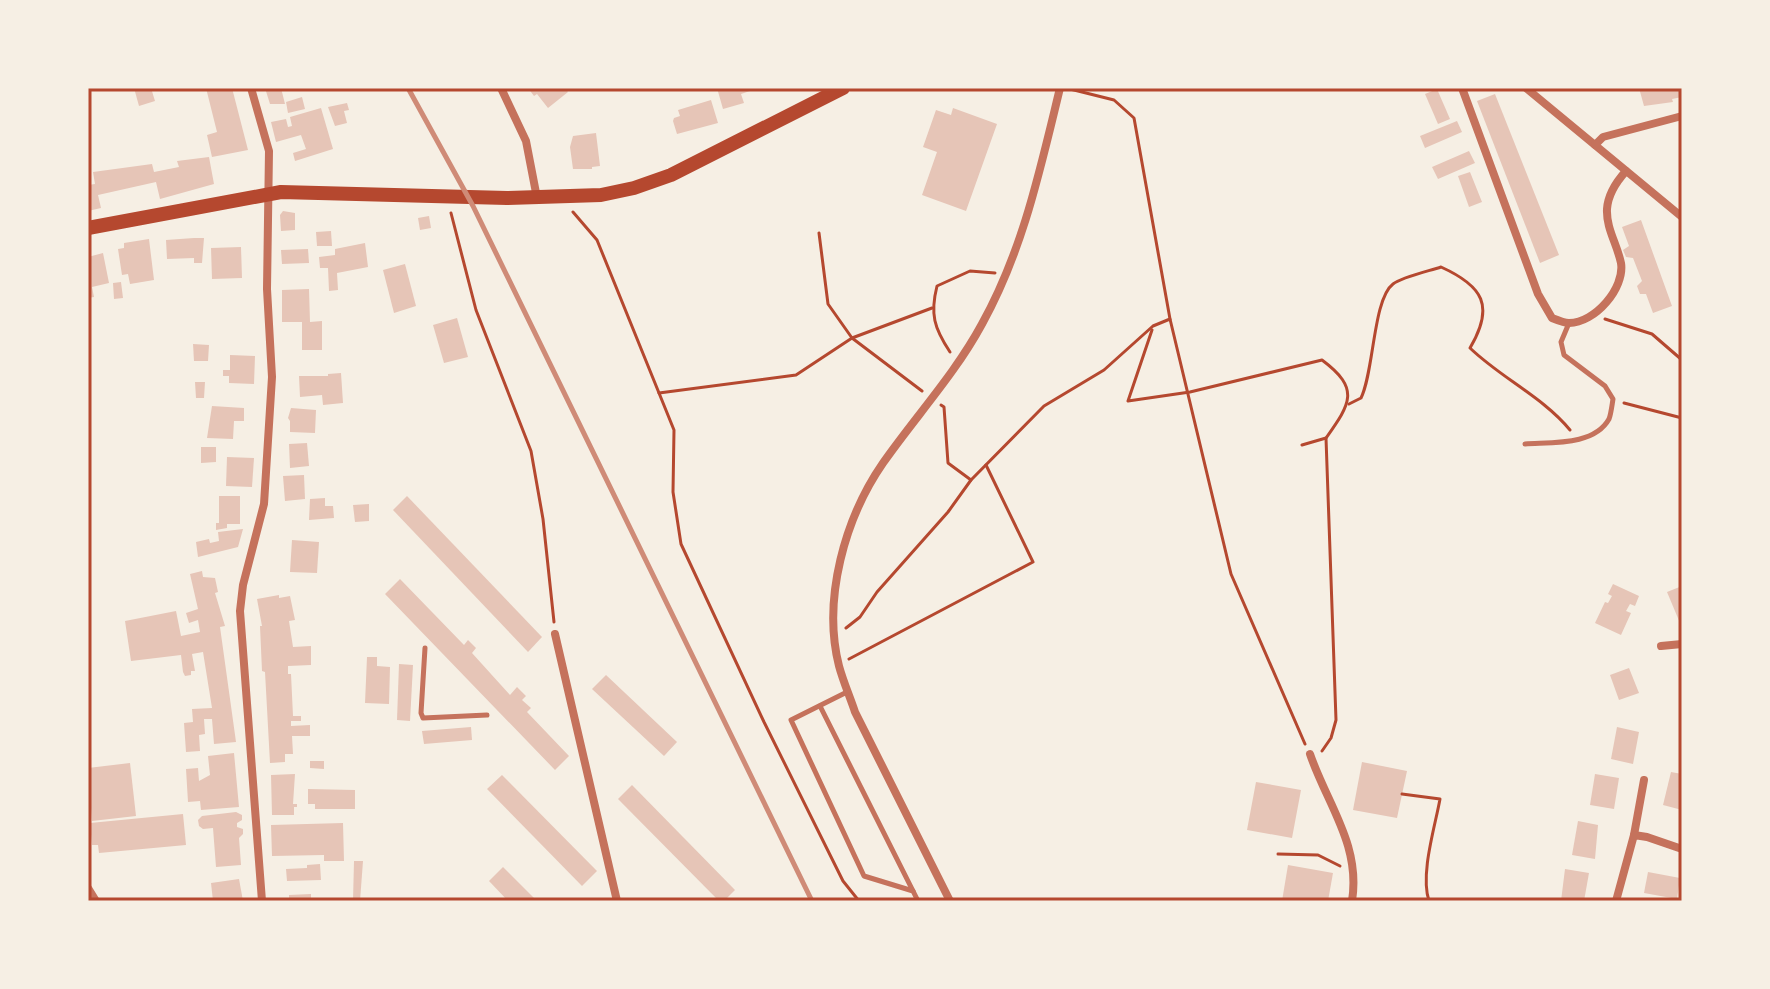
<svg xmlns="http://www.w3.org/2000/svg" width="1770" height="989" font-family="'Times New Roman',serif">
<rect width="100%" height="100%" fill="#f6efe4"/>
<g fill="#e6c5b7">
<polygon points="134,88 151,88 155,101 139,106"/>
<polygon points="206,88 232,88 248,150 212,157 207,135 217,132"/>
<polygon points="265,88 281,88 285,104 270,104"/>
<polygon points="528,88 565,88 568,92 548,108 537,94 534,96"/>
<polygon points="717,88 749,88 750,91 741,94 744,103 723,109"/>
<polygon points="1639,88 1682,88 1682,97 1672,99 1673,102 1644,106"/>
<polygon points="1437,89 1450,119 1438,124 1425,94"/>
<polygon points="1495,94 1559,255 1540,263 1477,101"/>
<polygon points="302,97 305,109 288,113 286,102"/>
<polygon points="711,100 718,123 677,134 673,121 674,118 680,116 678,110"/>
<polygon points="347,103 349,110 344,111 347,123 335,126 328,107"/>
<polygon points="321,108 333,149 295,161 293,153 306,149 301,135 276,142 271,122 286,119 288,127 292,126 290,117"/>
<polygon points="953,108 997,124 966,211 922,195 937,152 923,147 936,110 951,115"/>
<polygon points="1457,121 1462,132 1425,148 1420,136"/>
<polygon points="596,133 600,166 592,167 592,169 573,169 570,147 573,136"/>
<polygon points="1469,151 1475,163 1438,179 1432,167"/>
<polygon points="209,157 214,184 160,199 156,182 98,195 101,208 88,211 88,185 95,184 93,172 152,164 154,172 179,167 177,161"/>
<polygon points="1470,172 1482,202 1469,207 1458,176"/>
<polygon points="283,211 295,213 295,230 281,231 280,215"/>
<polygon points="429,216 431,228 420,230 418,218"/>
<polygon points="1641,220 1672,306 1653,313 1646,294 1640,294 1637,286 1642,281 1633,258 1626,257 1623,250 1629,246 1622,227"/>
<polygon points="331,231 332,246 317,246 316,232"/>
<polygon points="194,238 204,238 202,263 194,263 194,258 167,259 166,240"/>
<polygon points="149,239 154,280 130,284 128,274 122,275 118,249 124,248 124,243"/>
<polygon points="365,243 368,267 337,273 338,290 329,291 328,268 320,268 319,257 335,255 335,249"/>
<polygon points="241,247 242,278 212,279 211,248"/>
<polygon points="308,249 309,263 282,264 281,250"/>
<polygon points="103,253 109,283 92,287 94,297 88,298 88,257"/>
<polygon points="405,264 416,306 394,313 383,270"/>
<polygon points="121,282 123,298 114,299 113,283"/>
<polygon points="309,289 310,322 322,321 322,350 302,350 302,322 282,322 282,290"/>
<polygon points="457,318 468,357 444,363 433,325"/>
<polygon points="193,344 209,345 208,361 194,361"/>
<polygon points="230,355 255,356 254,384 229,383 229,376 223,376 223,370 230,370"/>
<polygon points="341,373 343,403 323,405 322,395 300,397 299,376 328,376 328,374"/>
<polygon points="195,382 205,382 204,398 196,398"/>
<polygon points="212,406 244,408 244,421 234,421 233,439 207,438"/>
<polygon points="291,408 316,410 315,433 290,432 290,421 288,418"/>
<polygon points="307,443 309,466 290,468 289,444"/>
<polygon points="201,447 216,447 216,462 201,463"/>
<polygon points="227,457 254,458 252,487 226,486"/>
<polygon points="304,475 305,499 285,501 283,476"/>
<polygon points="219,496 240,496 240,524 227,524 227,528 216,530 216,523 219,523"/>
<polygon points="407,496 542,637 528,652 393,510"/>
<polygon points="325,498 325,506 333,506 334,518 309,520 310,499"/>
<polygon points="369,504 369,521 355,522 353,505"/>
<polygon points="243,529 238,547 198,557 196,542 209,539 210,543 219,541 218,532"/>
<polygon points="292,540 319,542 317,573 290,572"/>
<polygon points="202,571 203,577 215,578 218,592 215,593 225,626 220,627 236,742 214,744 212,719 204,719 205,734 199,735 200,751 186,752 184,723 193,722 192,709 212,708 203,652 192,654 195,671 191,671 191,675 185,676 183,672 181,655 131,661 125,621 176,611 181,636 200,632 198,620 189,623 186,613 198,609 190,574"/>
<polygon points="400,579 464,645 468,640 476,648 472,653 510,695 517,687 526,696 522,700 531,708 527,712 569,756 555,770 385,594"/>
<polygon points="1613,584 1639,596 1635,606 1630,604 1626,611 1631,613 1621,635 1595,623 1605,602 1608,603 1612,596 1608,594"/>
<polygon points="1682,586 1682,622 1680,623 1667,592"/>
<polygon points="279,595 279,598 290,596 295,620 289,621 293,647 311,646 311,665 288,666 288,674 291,674 293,716 301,716 301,721 291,721 291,726 310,725 310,736 292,736 293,754 285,754 285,762 270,763 265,672 262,671 260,626 262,626 257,599"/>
<polygon points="367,657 377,657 377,666 390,667 389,704 365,703"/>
<polygon points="399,664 413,665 410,721 397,720"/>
<polygon points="1629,668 1639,693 1619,700 1610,675"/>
<polygon points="606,675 677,742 664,756 592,689"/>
<polygon points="471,727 472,740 424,744 422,731"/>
<polygon points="1617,727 1639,732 1633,764 1611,759"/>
<polygon points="234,753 239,807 201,810 200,801 188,802 186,769 198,768 199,781 210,775 208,756"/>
<polygon points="310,761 324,761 324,769 310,768"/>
<polygon points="1362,762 1407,771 1397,818 1353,810"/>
<polygon points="130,763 136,816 92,821 88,768"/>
<polygon points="1671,772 1682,774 1682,810 1663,805"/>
<polygon points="295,774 293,804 297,804 297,807 294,807 294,815 272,815 271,775"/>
<polygon points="1595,774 1619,778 1614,809 1590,805"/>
<polygon points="502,775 597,871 582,886 487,789"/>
<polygon points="1256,782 1301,790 1292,838 1247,830"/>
<polygon points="632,785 735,890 724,901 719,901 618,799"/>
<polygon points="308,789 355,790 355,809 315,809 315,804 308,804"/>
<polygon points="236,812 242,815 242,820 237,823 237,827 243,829 243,834 239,838 241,865 216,867 213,828 203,829 199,826 198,820 202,816"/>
<polygon points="183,814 186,845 99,853 98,845 92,845 90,823"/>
<polygon points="1578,821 1598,825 1595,859 1572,855"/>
<polygon points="343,823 344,861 324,861 324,855 272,856 271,825"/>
<polygon points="354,861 363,861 360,901 353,901"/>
<polygon points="320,864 321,880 287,881 286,869 307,868 307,865"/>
<polygon points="1288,865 1333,873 1328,901 1282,901"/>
<polygon points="503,867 537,901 508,901 489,881"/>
<polygon points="1565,869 1589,873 1584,901 1561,901"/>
<polygon points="1648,872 1680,878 1677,899 1644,893"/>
<polygon points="239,879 243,901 213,901 211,883"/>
<polygon points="311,894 311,901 289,901 289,895"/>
</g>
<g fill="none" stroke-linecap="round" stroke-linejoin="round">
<g stroke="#b5482f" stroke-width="3">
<polyline points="1070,89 1114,100 1134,118 1170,319 1231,574 1305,744"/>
<polyline points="573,212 597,240 674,430 673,492 681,544 764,722 843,881 859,901"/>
<polyline points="451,213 476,310 531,451 543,519 554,622"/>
<polyline points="819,233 828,304 852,338 922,391"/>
<polyline points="1605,319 1652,334 1682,360"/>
<path d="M1152,330L1128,401L1190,392L1322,360C1361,389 1350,404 1326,438L1302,445"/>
<path d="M950,352C934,328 930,314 937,286L970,271L995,273"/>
<polyline points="659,393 796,375 852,338 932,308"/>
<polyline points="1624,403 1682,418"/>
<path d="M1349,404L1361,398C1374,372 1373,299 1393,284C1402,277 1429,271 1441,267C1483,286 1495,306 1470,348C1501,378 1543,397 1570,430"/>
<polyline points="941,405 944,407 948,463 971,480"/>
<polyline points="846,628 860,617 877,592 948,512 971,480 1044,406 1104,370 1153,326 1170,319"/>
<polyline points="849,659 1033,562 986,465"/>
<polyline points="1322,751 1331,738 1336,720 1326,438"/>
<path d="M1402,794L1440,799C1435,827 1420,874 1429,901"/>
<polyline points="1278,854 1318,855 1340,866"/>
</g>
<g stroke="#c5725c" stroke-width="5">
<path d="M1525,444C1551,442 1594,446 1609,419C1611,414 1612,405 1613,399L1605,386L1564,355L1561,342L1569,323"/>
<polyline points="425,648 421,713 423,718 487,715"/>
<polyline points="847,692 791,720 864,876 913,891 918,901"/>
<polyline points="820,706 913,891"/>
</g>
<g stroke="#c5725c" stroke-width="8">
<polyline points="251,88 269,151 267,289 272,377 264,504 243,585 240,611 262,901"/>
<polyline points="501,88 526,141 537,198"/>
<path d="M1462,88L1538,294L1552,318C1557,320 1564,323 1569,323C1595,323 1625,288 1621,263C1617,244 1606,228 1607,209C1608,194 1617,181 1626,171"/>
<polyline points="1526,88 1682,217"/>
<polyline points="1595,145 1603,137 1682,116"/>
<polyline points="555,634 617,901"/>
<polyline points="1661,646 1682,644"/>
<path d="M1310,754C1327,804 1361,845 1352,901"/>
<polyline points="1634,835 1644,780"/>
<polyline points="88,888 96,901"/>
<path d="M950,901L855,712C850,697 843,681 839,666C822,599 845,518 883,463C916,416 955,374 982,324C1023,250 1040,170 1060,88"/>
<polyline points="1616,901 1634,835 1647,837 1682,849"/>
</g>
<polyline stroke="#b5482f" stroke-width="14" points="88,228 281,192 507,198 601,195 634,188 671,175 843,88"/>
<polyline stroke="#cf8b77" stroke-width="5" points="408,88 473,206 812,901"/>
</g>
<rect width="1770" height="989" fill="none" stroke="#f6efe4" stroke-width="180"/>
<rect x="90" y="90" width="1590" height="809" fill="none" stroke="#b5482f" stroke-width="3"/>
</svg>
